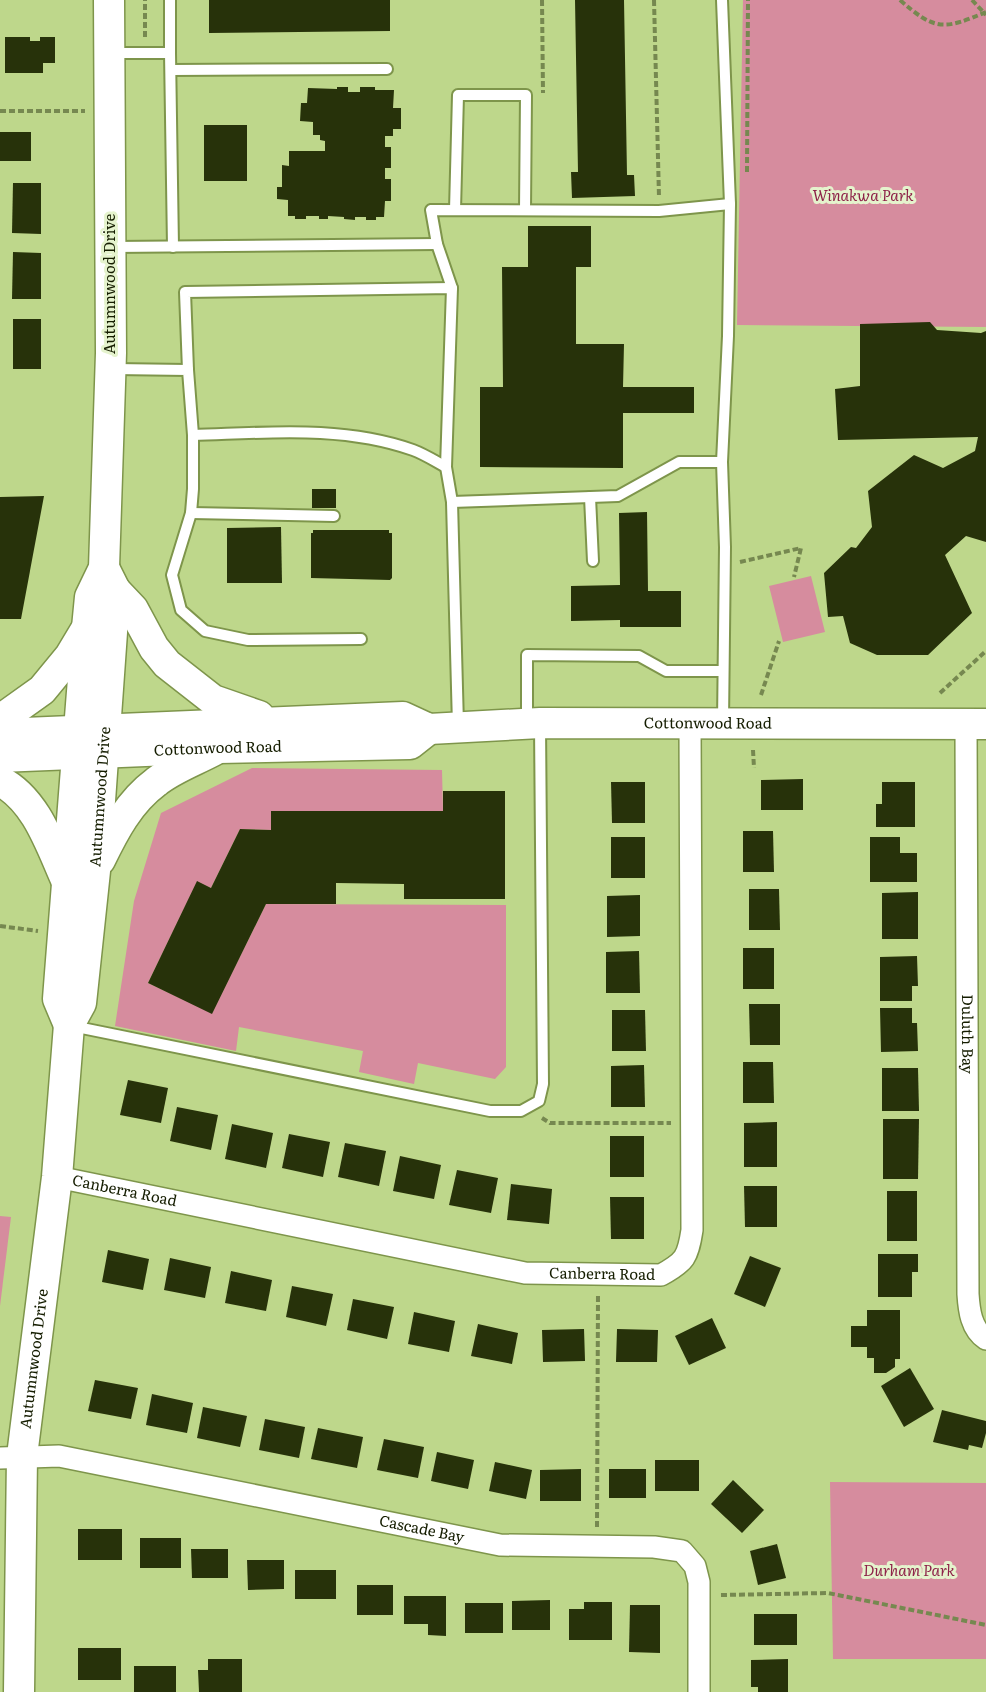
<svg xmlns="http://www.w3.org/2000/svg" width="986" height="1692" font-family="Literata,serif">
<rect width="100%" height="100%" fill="#bed78b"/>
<g fill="#d68c9e">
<polygon points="743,0 986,0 986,327 737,325"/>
<polygon points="811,576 825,632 783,642 769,586"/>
<polygon points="252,768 442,770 443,811 271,830 240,829 211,888 197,882 148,983 212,1013 266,904 506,905 506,1067 495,1079 418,1063 414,1084 359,1072 363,1051 239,1027 236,1051 115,1026 134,901 161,813"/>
<polygon points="0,1216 11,1217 0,1306"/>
<polygon points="830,1482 986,1483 986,1659 833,1659"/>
</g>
<g fill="#27320a">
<polygon points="209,0 390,0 390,31 209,33"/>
<polygon points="575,0 624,0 627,175 634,175 635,196 572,198 571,172 578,172"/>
<polygon points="5,37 30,37 30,41 40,41 40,37 55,37 55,63 43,63 43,73 5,73"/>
<polygon points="337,87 348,87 348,92 360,92 360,87 375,87 375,90 394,90 393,108 401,108 401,129 393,129 393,136 385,136 385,147 391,147 391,168 385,168 385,179 391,179 391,201 385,201 384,217 376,217 376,220 366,220 366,217 355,217 355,220 344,219 344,217 328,216 328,219 319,219 319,216 306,216 306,219 295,219 295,216 288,216 288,200 277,199 277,187 282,187 282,165 289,166 289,151 325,151 325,141 320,140 320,135 313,135 313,122 300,121 301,103 307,103 308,88 337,89"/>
<rect x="204" y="125" width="43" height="56"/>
<rect x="0" y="132" width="31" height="29"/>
<polygon points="13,183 41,183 41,234 12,233"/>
<polygon points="528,226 591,226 591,267 576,267 576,344 624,344 623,387 694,387 694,413 623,413 623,468 480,467 480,387 503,387 502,267 528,267"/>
<polygon points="13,252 41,253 41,299 12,299"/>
<rect x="13" y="319" width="28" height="50"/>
<polygon points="930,322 937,330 981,333 986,331 986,542 966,536 945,555 972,613 928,655 877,655 850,643 843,616 828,617 824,573 851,547 856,548 872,527 868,491 914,455 943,468 975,451 978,437 838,440 835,389 860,386 860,324"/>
<rect x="312" y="489" width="24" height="19"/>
<polygon points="44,496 21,619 0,619 0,497"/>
<polygon points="647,512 648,591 681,591 681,627 620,627 620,620 571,621 571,586 620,585 619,513"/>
<polygon points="281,527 282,583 227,583 227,528"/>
<polygon points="313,530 389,530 389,533 392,533 392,578 390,580 311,578 311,533 313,533"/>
<polygon points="803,779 803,810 761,810 761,780"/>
<polygon points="611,782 645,782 645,823 612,823"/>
<polygon points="882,782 915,782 915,827 876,827 876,804 882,804"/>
<polygon points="443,791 505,791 505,899 404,899 404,884 336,883 336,904 266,904 212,1014 148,983 197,881 211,888 240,829 271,830 271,811 443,811"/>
<polygon points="743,831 773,831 774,872 743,872"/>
<rect x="611" y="837" width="34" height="41"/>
<polygon points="870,837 900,837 900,853 917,853 917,882 870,882"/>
<polygon points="749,889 779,889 780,930 749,930"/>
<polygon points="918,892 918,939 882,939 882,893"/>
<polygon points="640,895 640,936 607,937 607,896"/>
<rect x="743" y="948" width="31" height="41"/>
<polygon points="639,951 640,993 606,993 606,952"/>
<polygon points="917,956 918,986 912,986 912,1001 880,1001 880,957"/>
<polygon points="749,1004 780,1004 780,1045 750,1045"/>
<polygon points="880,1008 912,1008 912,1023 917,1023 918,1051 881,1052"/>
<polygon points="612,1010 645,1010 646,1051 612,1051"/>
<polygon points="743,1062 773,1062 774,1103 743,1103"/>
<polygon points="644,1065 645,1107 611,1107 611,1066"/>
<polygon points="882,1068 918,1068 919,1111 882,1111"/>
<polygon points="128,1080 168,1088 161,1123 120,1115"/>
<polygon points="177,1107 218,1115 211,1150 170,1141"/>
<polygon points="883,1119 919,1119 918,1179 883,1179"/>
<polygon points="777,1122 777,1167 744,1167 744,1123"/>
<polygon points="232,1124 273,1133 266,1168 225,1159"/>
<polygon points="289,1134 330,1142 323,1177 282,1168"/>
<rect x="610" y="1136" width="34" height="41"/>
<polygon points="345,1143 386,1151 379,1186 338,1177"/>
<polygon points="400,1156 441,1165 434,1199 393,1191"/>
<polygon points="457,1170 498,1178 491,1213 449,1205"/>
<polygon points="511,1184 552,1189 549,1224 507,1220"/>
<polygon points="744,1186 777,1186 777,1227 745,1227"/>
<rect x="887" y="1191" width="30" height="50"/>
<polygon points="610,1197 644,1197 644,1239 611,1239"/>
<polygon points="108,1250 149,1259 143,1290 102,1282"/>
<polygon points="878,1254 918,1254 918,1272 912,1272 912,1297 878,1297"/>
<polygon points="750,1256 781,1268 765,1307 734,1294"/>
<polygon points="170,1258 211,1267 205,1298 164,1290"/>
<polygon points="231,1271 272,1280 266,1311 225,1303"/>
<polygon points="292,1286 333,1294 326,1326 286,1317"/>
<polygon points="353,1299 394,1307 387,1339 347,1330"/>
<polygon points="867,1310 900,1310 900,1359 895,1359 895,1367 886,1373 874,1373 874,1358 867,1358 867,1347 851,1347 851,1326 867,1326"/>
<polygon points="414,1312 455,1321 449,1352 408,1344"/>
<polygon points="712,1318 726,1348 689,1365 675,1336"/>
<polygon points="478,1324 518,1333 512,1364 471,1356"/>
<polygon points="584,1329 585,1361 543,1362 542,1330"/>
<polygon points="617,1329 658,1330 657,1362 616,1362"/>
<polygon points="910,1368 934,1409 904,1427 881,1386"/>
<polygon points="95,1380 138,1388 131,1419 88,1411"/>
<polygon points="152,1394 193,1403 187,1433 146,1425"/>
<polygon points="203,1407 247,1416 240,1447 197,1438"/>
<polygon points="942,1410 986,1421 986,1433 982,1448 969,1445 968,1450 933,1442"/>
<polygon points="265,1419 305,1427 299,1458 259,1450"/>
<polygon points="318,1428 363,1437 357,1468 311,1459"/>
<polygon points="384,1439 424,1447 418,1478 377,1470"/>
<polygon points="437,1452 474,1460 468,1489 431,1481"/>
<rect x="655" y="1460" width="44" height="31"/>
<polygon points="495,1462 532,1470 526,1499 489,1491"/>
<polygon points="581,1469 581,1501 540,1501 540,1470"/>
<rect x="609" y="1469" width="37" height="29"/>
<polygon points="733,1480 764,1510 742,1533 711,1504"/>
<rect x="78" y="1529" width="44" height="31"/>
<rect x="140" y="1538" width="41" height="30"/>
<polygon points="777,1544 786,1578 758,1585 750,1551"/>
<polygon points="191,1549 228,1549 228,1578 192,1578"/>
<polygon points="247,1560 284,1560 284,1589 248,1590"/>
<rect x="295" y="1570" width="41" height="29"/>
<rect x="357" y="1585" width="36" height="30"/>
<polygon points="404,1596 446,1596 446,1636 428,1635 428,1624 404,1624"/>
<polygon points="550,1600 550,1630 512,1630 512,1601"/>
<polygon points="584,1602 612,1602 612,1640 569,1640 569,1609 584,1609"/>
<rect x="465" y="1603" width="38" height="30"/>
<polygon points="630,1605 660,1605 660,1653 629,1652"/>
<rect x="754" y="1614" width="43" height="31"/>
<rect x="78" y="1648" width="43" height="32"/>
<polygon points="208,1659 242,1659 242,1692 199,1692 198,1670 208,1670"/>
<polygon points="788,1659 788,1692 758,1692 758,1687 751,1687 751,1660"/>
<rect x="134" y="1666" width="42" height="26"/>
</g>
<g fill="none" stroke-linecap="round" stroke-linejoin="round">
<g stroke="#7e954b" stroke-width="14">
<g id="lane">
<polyline points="722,0 730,204 728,336 722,462 725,547 723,722"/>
<polyline points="112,53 170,53 170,0"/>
<polyline points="170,53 173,247"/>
<polyline points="171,70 387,69"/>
<polyline points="455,210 458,95 526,95 525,210"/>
<polyline points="113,247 437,244"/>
<polyline points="452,288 437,244 431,210 659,211 730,204"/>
<polyline points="114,369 188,370 193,435 193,489 191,513 172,575 181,610 205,631 248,640 361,639"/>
<polyline points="188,370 185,292 452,288 446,467 452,502 458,725"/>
<path d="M193,435C266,433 342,425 413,450C424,454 435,461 446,467"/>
<polyline points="590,497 593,561"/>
<polyline points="452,502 618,496 679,462 722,462"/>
<polyline points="191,513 334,516"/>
<polyline points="527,721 527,655 639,656 666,671 723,671"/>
<polyline points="72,1026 490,1111 521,1111 539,1101 543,1084 540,725"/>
</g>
</g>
<g stroke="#7e954b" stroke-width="24">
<g id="street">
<path id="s1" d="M966,724L968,1294C969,1310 971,1329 986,1339"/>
<path id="s2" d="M57,1177L525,1273L661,1275C685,1262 688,1257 692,1230L690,722"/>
<path id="s3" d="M0,1458L59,1456L500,1545L654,1547L682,1551L695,1566L699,1582V1692"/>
</g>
</g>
<g stroke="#7e954b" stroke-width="33">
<g id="secondary">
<polyline points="115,590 133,609 154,648 167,664 213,700 259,716"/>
<polyline points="0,720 42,690 70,656 85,631"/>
<path id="s4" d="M0,734L403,717L429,729L540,723L986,724"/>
<path id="s5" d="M0,757L218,748L410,744L429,729"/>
<path d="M0,781C37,800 51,847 67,882"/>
<path d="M100,860C114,831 129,802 156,782C172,769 194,761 213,751"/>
<polyline points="69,1025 58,999 87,628 90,597 104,568 111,353 109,0"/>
<path id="s6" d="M19,1692L22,1456L57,1177L69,1025L81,1003L95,871L115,590L104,568"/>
</g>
</g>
<g stroke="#768850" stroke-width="4" stroke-dasharray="6 3" stroke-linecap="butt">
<polyline points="542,0 543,93"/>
<polyline points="654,0 659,197"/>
<path d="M900,0C935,31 944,30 986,12"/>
<polyline points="972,0 986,15"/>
<polyline points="145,37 145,0"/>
<polyline points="0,111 85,111"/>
<polyline points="747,172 748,0"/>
<polyline points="740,562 801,548 794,577"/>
<polyline points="940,693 986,651"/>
<polyline points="761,695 779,641"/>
<polyline points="753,750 754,768"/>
<polyline points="0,926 38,931"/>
<polyline points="542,1118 550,1123 671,1123"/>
<polyline points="597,1527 598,1295"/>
<polyline points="721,1595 828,1593 986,1625"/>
</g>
<use href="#lane" stroke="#fff" stroke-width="10"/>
<use href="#street" stroke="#fff" stroke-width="21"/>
<use href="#secondary" stroke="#fff" stroke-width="30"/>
</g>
<g text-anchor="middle" stroke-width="6" stroke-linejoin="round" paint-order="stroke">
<g font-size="15" font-style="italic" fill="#8d2148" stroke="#e5f3cd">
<text x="863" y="201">Winakwa Park</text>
<text x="909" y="1576">Durham Park</text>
</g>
<g font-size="15" fill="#151d00" stroke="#e5f3cd">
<text transform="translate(110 284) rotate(-90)" y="5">Autumnwood Drive</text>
<text dy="5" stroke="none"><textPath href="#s4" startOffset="711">Cottonwood Road</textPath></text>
<text dy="5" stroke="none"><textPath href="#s5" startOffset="218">Cottonwood Road</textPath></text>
<text dy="5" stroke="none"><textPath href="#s6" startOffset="902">Autumnwood Drive</textPath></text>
<text dy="5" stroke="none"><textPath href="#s1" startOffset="310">Duluth Bay</textPath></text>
<text dy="5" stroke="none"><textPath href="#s2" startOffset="69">Canberra Road</textPath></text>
<text dy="5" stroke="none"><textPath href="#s2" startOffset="555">Canberra Road</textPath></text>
<text dy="5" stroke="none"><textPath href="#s6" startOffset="334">Autumnwood Drive</textPath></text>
<text dy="5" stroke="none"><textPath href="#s3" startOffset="429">Cascade Bay</textPath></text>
</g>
</g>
</svg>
